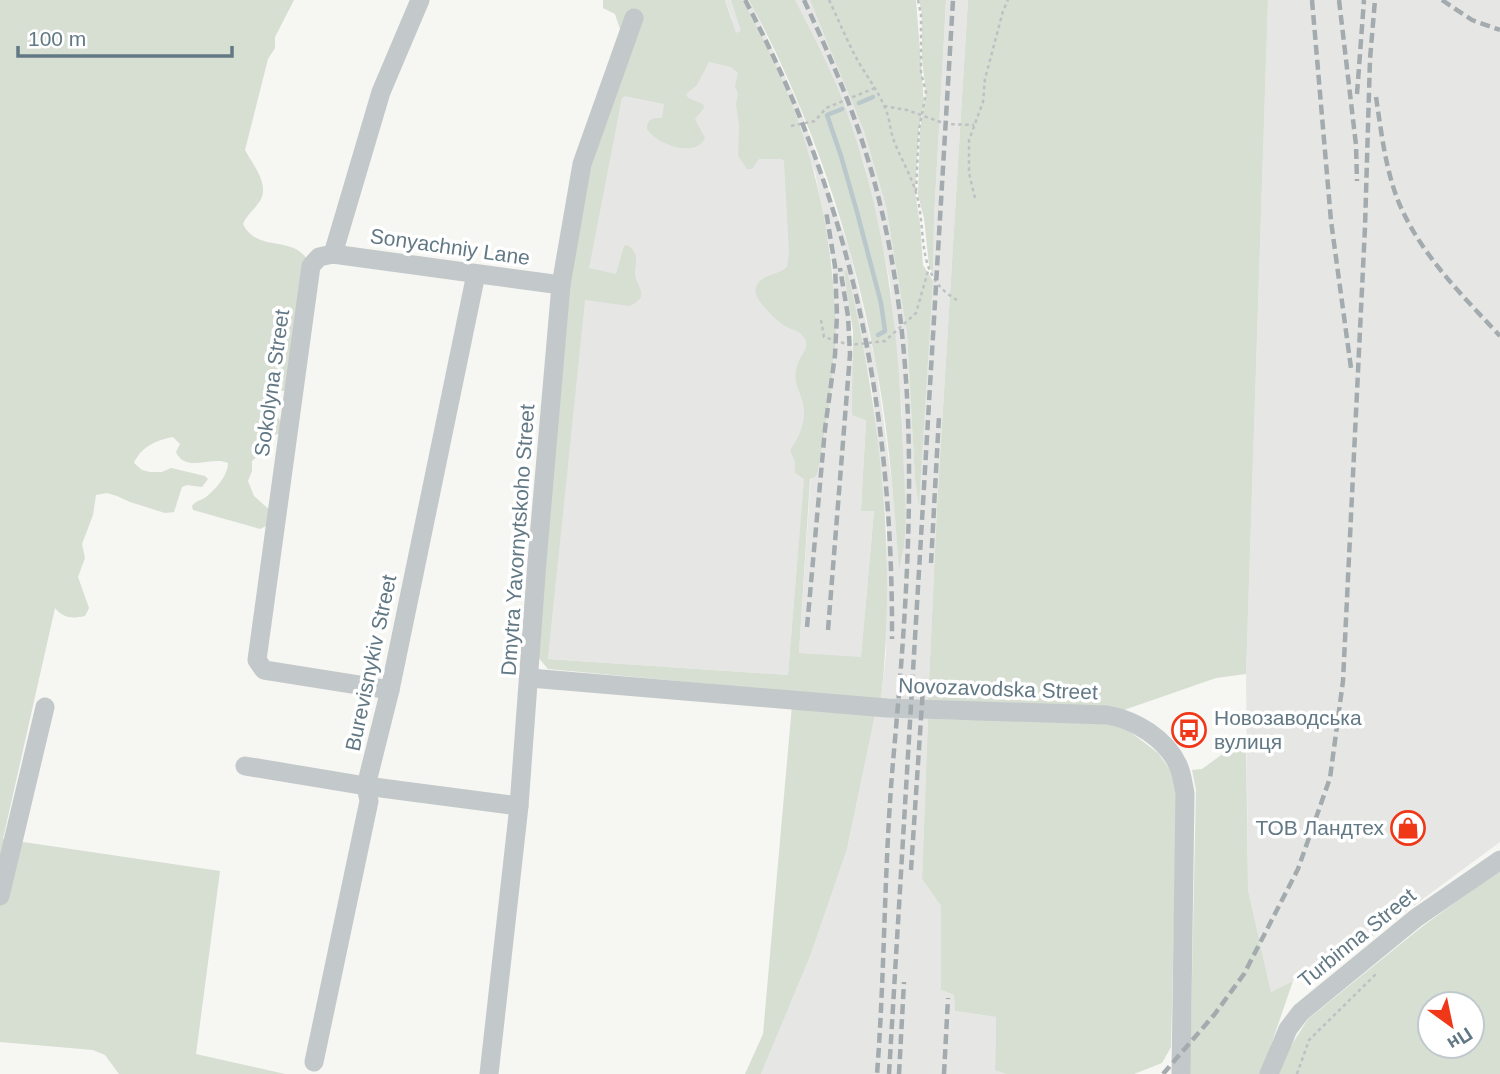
<svg xmlns="http://www.w3.org/2000/svg" width="1500" height="1074" font-family="Arial,sans-serif">
<rect width="100%" height="100%" fill="#f6f6f2"/>
<g fill="#e6e7e5">
<polygon points="725,0 731,0 807,209 816,340 788,675 548,659 587,271 622,98 638,42 732,19"/>
<polygon points="742,0 749,0 754,9 799,106 849,248 876,365 894,500 899,568 903,556 904,498 902,412 890,283 878,222 865,167 849,118 795,0 810,0 815,10 864,131 886,206 907,333 915,479 919,501 933,281 934,218 946,0 968,0 937,507 928,704 881,700 886,654 887,529 872,389 847,270 844,272 850,302 853,372 866,419 861,511 874,510 861,658 799,653 815,413 826,412 833,355 835,315 832,261 815,172"/>
<polygon points="1268,0 1500,0 1500,842 1351,952 1271,992 1248,890 1246,674"/>
<polygon points="875,715 928,719 922,879 941,906 941,990 954,995 955,1011 996,1017 995,1069 1006,1074 761,1074 811,954 847,849"/>
</g>
<g fill="#d7ded2" fill-rule="evenodd">
<path d="M0,0H294L275,37V48L268,59L245,150C253,165 270,184 260,201C254,210 247,215 243,224C258,253 290,235 307,259L289,389L283,391L272,390L268,395L282,425V433L262,438V452L252,461V471L248,481L254,496L272,512L270,524L260,529L193,510L192,506C197,500 200,501 206,497C216,489 228,475 228,463C212,455 186,474 176,452L180,444L173,437C156,440 141,447 134,463L142,470L150,472H162L171,468L205,476L208,479L202,487L187,485L182,487L174,512L165,513L130,502L117,496L107,493L96,495L93,515L82,544L85,558L78,577L89,608L85,616C70,619 64,618 55,608L3,839L220,871L196,1054L285,1074H119L105,1055L93,1050L0,1042Z"/>
<path d="M603,0H725L736,33L741,31L731,0H742C804,108 834,215 836,339C836,346 833,352 833,360C833,396 823,434 818,470L816,476L810,479L799,653L861,657L874,511H861L866,420L852,415L853,331L844,271L847,270C880,410 897,556 881,700L548,669L538,657L568,260L620,29L615,14L603,8ZM709,62L731,67L738,73L735,86L738,94L736,104L739,125L738,156L747,169H752L759,159H782L784,161L789,252L787,267C779,275 761,274 756,287C751,297 774,318 782,324C788,329 796,329 801,334C813,345 802,353 798,363C791,381 800,389 803,404C807,419 799,439 790,450L795,462V473L804,479L788,675L548,659L585,300L630,306C653,295 634,286 635,271C636,259 639,253 627,245L624,246L616,274L589,268L622,98L625,96L664,104L662,118C653,118 647,118 647,129C656,144 696,159 705,138L695,119L704,108L703,104L688,98L686,94L697,85Z"/>
<path d="M749,0H795C815,39 836,79 850,121C887,226 899,338 903,449C904,488 910,533 899,570C894,502 889,433 876,365C853,239 810,112 749,0Z"/>
<polygon points="810,0 916,0 924,103 919,128 915,192 920,224 923,265 933,281 919,506 915,479 907,333 886,206 864,131"/>
<polygon points="919,0 946,0 934,218 933,274 929,265 924,218 918,195 920,129 926,93 922,59 922,14"/>
<polygon points="968,0 1268,0 1246,674 1216,678 1121,711 928,704 937,507"/>
<polygon points="792,705 875,715 847,849 811,954 761,1074 745,1074 763,1034"/>
<polygon points="928,719 1108,722 1129,731 1158,753 1171,771 1177,794 1171,1047 1162,1063 1134,1074 1006,1074 995,1070 996,1017 955,1011 954,995 941,990 941,906 922,879"/>
<polygon points="1246,737 1248,890 1271,992 1293,981 1261,1074 1190,1074 1196,790 1192,770 1202,769"/>
<path d="M1500,870V1074H1279L1287,1052L1308,1019L1423,926ZM1430,1004H1472V1046H1430Z"/>
</g>
<g fill="none" stroke-linecap="round" stroke-linejoin="round">
<g stroke="#bac8cc" stroke-width="4.5">
<polyline points="859,103 873,97"/>
<polyline points="842,109 827,115 841,156 857,212 881,303 885,331 878,335"/>
</g>
<g stroke="#bec1c3" stroke-width="2.5" stroke-dasharray="3.5 3.5" stroke-linecap="butt">
<path d="M829,0C839,21 848,43 859,63C869,79 879,93 886,110C890,120 890,131 894,141C901,159 912,177 917,196C927,236 915,276 957,300"/>
<polyline points="884,106 907,110 946,124 974,125"/>
<polyline points="791,126 815,121 826,108 875,88"/>
<polyline points="916,191 919,129 926,93 921,72 921,15 918,0"/>
<polyline points="975,198 969,173 969,140 983,102 985,79 1003,11 1008,0"/>
<polyline points="821,320 824,337 850,345 885,341 916,313 928,271"/>
<polyline points="1297,1074 1309,1040 1378,972"/>
</g>
<g stroke="#c3c8ca" stroke-width="19">
<polyline points="333,254 561,285"/>
<path d="M530,678L887,708L1107,715C1136,720 1166,739 1178,765C1182,773 1183,784 1185,793L1181,1074"/>
<polyline points="390,690 264,670 257,660 311,266 319,257 333,254 381,92 420,0"/>
<polyline points="245,766 366,786 519,806"/>
<polyline points="0,896 45,707"/>
<polyline points="314,1062 369,801 366,786 390,690 476,274"/>
<polyline points="489,1074 519,806 537,561 561,285 582,164 634,18"/>
<polyline points="1269,1074 1288,1029 1301,1012 1416,918 1500,860"/>
</g>
<g stroke="#a3abaf" stroke-width="4.5" stroke-dasharray="10 5" stroke-linecap="butt">
<path d="M745,0C853,202 893,411 892,639"/>
<path d="M804,0C826,48 848,96 864,147C927,342 911,561 893,762C884,866 885,970 877,1074"/>
<polyline points="1312,0 1331,221 1351,368"/>
<polyline points="1339,0 1356,145 1357,181"/>
<polyline points="1442,0 1472,20 1500,30"/>
<polyline points="1357,94 1364,0"/>
<path d="M1376,97C1381,130 1385,166 1397,198C1418,252 1461,294 1500,336"/>
<polyline points="931,563 939,416"/>
<polyline points="807,627 825,429 835,355 837,315 835,266 826,211"/>
<polyline points="828,630 850,354 848,316 840,268"/>
<polyline points="911,870 923,688"/>
<polyline points="889,1074 953,0"/>
<polyline points="899,1074 904,982"/>
<polyline points="944,1074 948,998"/>
<polyline points="1163,1074 1214,1015 1244,974 1298,869 1330,778 1343,681 1365,227 1370,59 1375,0"/>
</g>
</g>
<defs>
<g id="bus-ring" transform="scale(1.75)"><circle r="9.5" fill="#fff" stroke="#f03718" stroke-width="1.5"/><path d="M-5-6H5V4H4V6H2V4H-2V6H-4V4H-5ZM-3.5-4V0h7V-4ZM-3.5 1.2v1.5H-2V1.2ZM2 1.2v1.5H3.5V1.2Z" fill="#f03718"/></g>
<g id="shop-ring" transform="scale(1.75)"><circle r="9.5" fill="#fff" stroke="#f03718" stroke-width="1.5"/><path d="M-5-2.5h2.3a2.7 3.5 0 0 1 5.4 0H5L5.5 6h-11ZM-1.5-2.5h3a1.5 2.3 0 0 0-3 0Z" fill="#f03718"/></g>
</defs>
<g fill-rule="evenodd">
<use href="#bus-ring" x="1189" y="730"/>
<use href="#shop-ring" x="1408" y="828"/>
</g>
<g text-anchor="middle" stroke-width="7" stroke-linejoin="round" paint-order="stroke">
<g font-size="21" fill="#627985" stroke="#fff">
<text transform="translate(450 247) rotate(8)" y="7">Sonyachniy Lane</text>
<text transform="translate(272 383) rotate(-82)" y="7">Sokolyna Street</text>
<text transform="translate(518 540) rotate(-86)" y="7">Dmytra Yavornytskoho Street</text>
<text transform="translate(371 663) rotate(-78)" y="7">Burevisnykiv Street</text>
<text transform="translate(998 689) rotate(2)" y="7">Novozavodska Street</text>
<text transform="translate(1357 938) rotate(-39)" y="7">Turbinna Street</text>
</g>
<g font-size="21" fill="#627985" stroke="#fff" text-anchor="start">
<text x="1214" y="725">Новозаводська<tspan x="1214" dy="24">вулиця</tspan></text>
<text x="1384" y="835" text-anchor="end">ТОВ Ландтех</text>
</g>
</g>
<g transform="translate(1451 1025) rotate(147)"><circle r="33" fill="#ffffff" stroke="#c0c9ce" stroke-width="2"/>
<path d="M0-5L12 26L0 18L-12 26Z" fill="#f03718"/>
<text y="-10" font-size="19" font-weight="bold" text-anchor="middle" fill="#627985">Пн</text>
</g>
<path d="M18 46v10h214v-10" fill="none" stroke="#627985" stroke-width="3.5"/>
<text x="28" y="46" font-size="21" fill="#627985" stroke="#ffffff" stroke-width="5" paint-order="stroke">100 m</text>
</svg>
